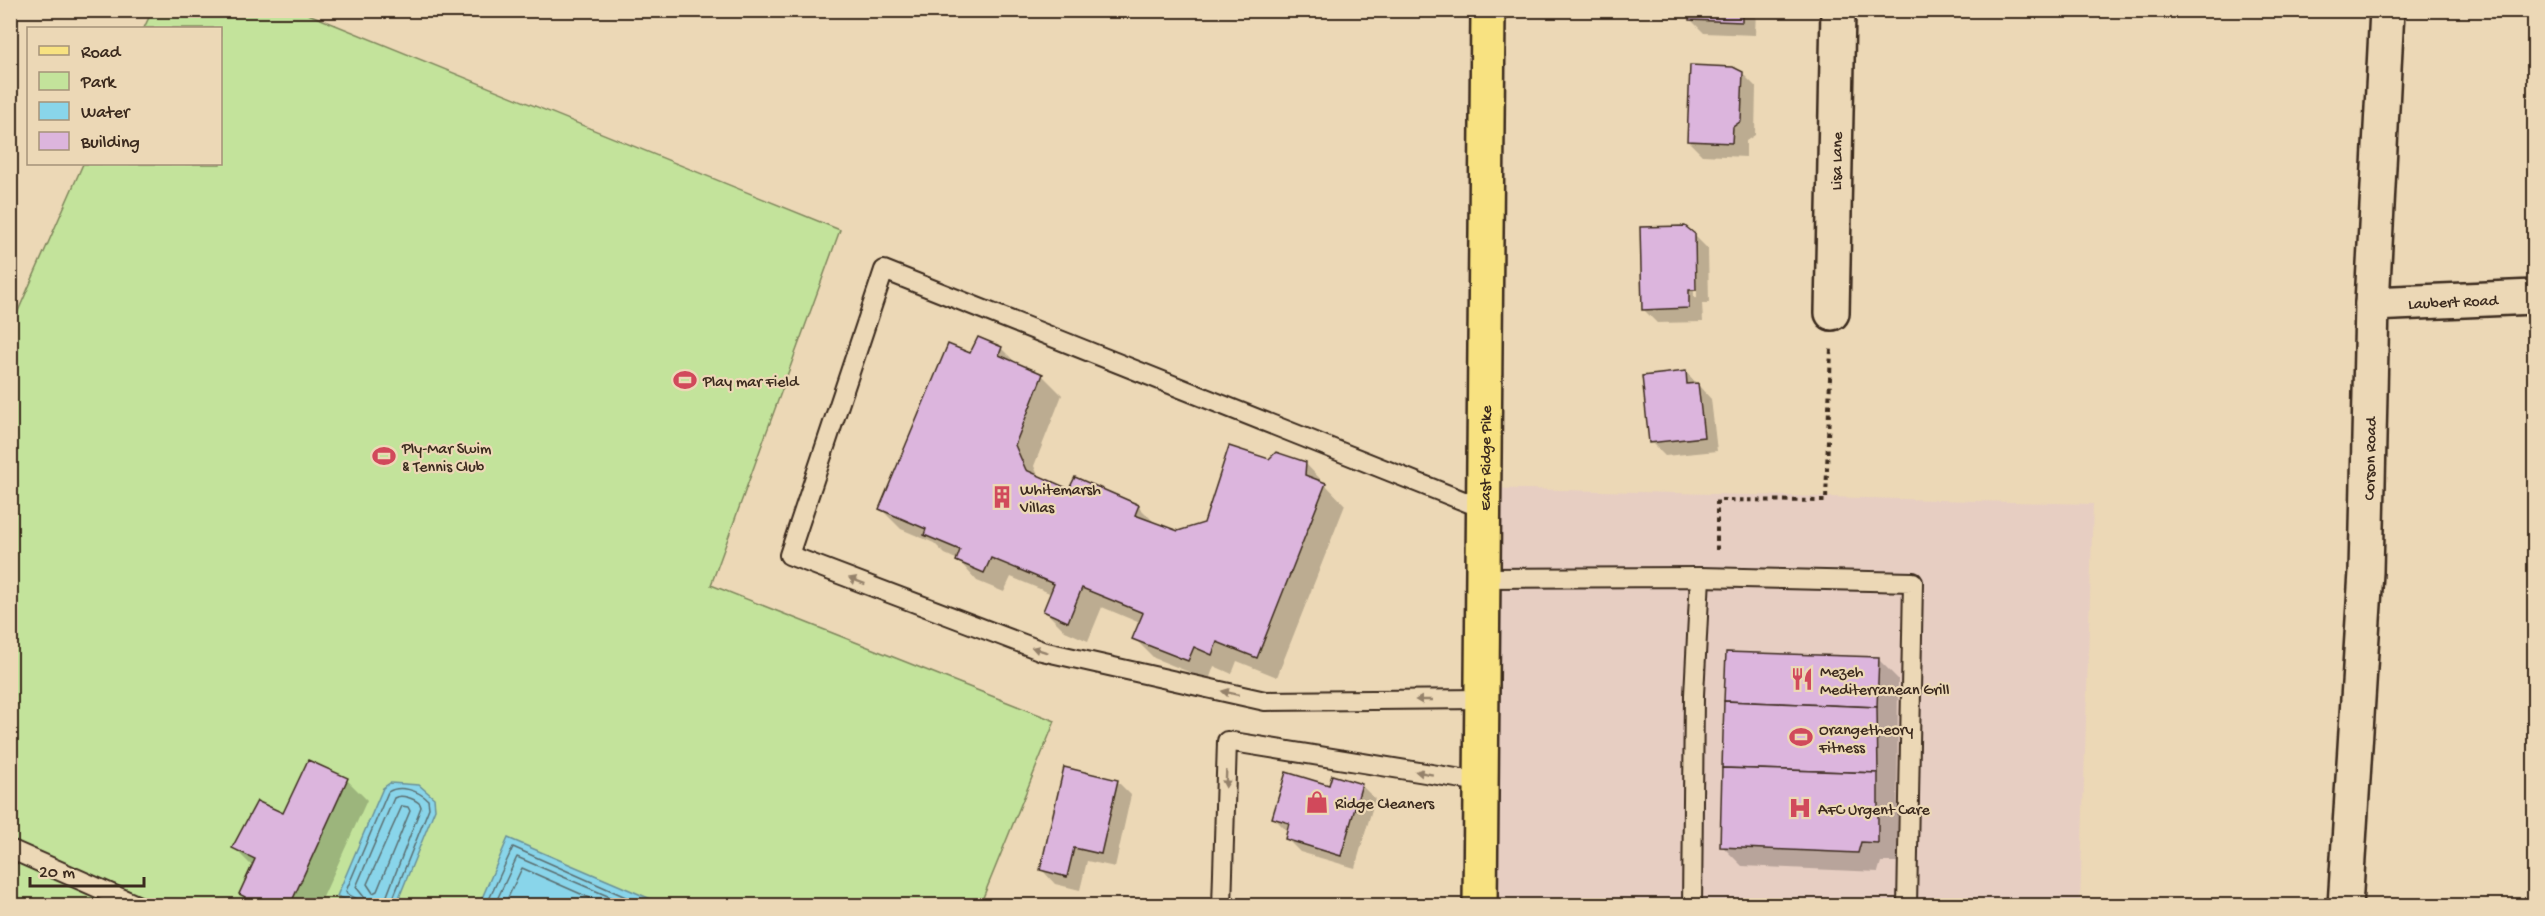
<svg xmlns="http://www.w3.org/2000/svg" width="2545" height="916" font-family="'Gochi Hand',sans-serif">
<rect width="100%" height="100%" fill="#ecd8b6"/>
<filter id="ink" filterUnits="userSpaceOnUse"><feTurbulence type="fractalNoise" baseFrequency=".0167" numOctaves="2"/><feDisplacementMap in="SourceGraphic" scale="12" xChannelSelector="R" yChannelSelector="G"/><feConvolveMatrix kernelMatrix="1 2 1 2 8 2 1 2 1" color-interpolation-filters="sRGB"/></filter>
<g filter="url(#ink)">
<polygon fill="#e7cec2" points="1484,488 2093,504 2080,905 1480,906"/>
<polygon fill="#c3e39b" stroke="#7f865c" stroke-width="1.5" points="152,11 301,11 840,230 711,585 1055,721 980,905 11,906 11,327 83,164 220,164 220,28 144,28"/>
<g fill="#89d5ea" stroke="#6a9198" stroke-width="1.5">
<polygon points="390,783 419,785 434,798 435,809 396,905 358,905 337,896 383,788"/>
<polygon points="508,838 653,900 651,905 479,905"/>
</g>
<g fill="#0003" fill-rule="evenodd">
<polygon points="1691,10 1756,10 1755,35 1704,33 1690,19"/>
<polygon points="1742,73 1756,87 1755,135 1746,141 1746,157 1702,155 1688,141"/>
<path d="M1694,235L1708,249L1709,303H1702L1703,322L1657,323L1643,309ZM1693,239H1696L1697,298H1694Z"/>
<polygon points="1001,348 1018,365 1042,375 1062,395 1034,466 1039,478 1070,491 1138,506 1156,524 1178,533 1205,524 1270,460 1305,463 1345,505 1277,677 1237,661 1232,674 1214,666 1209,680 1154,658 1134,638 1140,623 1102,607 1088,641 1065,631 1045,611 1052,594 1011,577 1004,592 977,581 958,560 945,554 934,543 901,529 881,509 971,355"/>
<polygon points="1686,372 1711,399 1717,451 1665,456 1651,442"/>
<polygon points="1878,659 1898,679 1897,862 1881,862 1878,872 1742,866 1722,846"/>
<polygon points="347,780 367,800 319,906 243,906 246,899 241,894 253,867 234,848 284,815"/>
<polygon points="1117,781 1131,795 1115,867 1087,861 1080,890 1055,884 1042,870"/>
<polygon points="1361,785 1375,799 1355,868 1300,852 1286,838 1288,832 1274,818 1330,787"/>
</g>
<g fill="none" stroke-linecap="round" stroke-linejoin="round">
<g stroke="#5a6e70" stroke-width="1.5">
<polygon points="402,806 408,807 410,811 377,891 373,893 367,884"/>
<path d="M359,906L357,899L347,894L346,891L388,792C400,784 419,791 428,800L429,808L390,906"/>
<path d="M366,906L364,897L356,887L394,798C401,794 414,798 420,804L421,807L383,906"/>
<polyline points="486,906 513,847 646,906"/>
<polyline points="494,906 517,857 631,906"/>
<polyline points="504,906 522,868 608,906"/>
</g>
</g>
<g fill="#dcb5dd" stroke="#3b2a1e" stroke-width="1.5">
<polygon points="1689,10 1742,10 1742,22 1689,20"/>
<polygon points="1690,65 1733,67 1743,72 1741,121 1733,127 1732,143 1687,141"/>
<polygon points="1685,226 1695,234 1696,290 1689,290 1689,308 1642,310 1640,227"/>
<polygon points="978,337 1002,347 999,355 1043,374 1015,445 1026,470 1069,489 1075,477 1139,505 1135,515 1178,531 1204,523 1229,446 1269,459 1276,452 1306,462 1305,475 1326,483 1257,658 1217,642 1212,655 1194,647 1188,661 1132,639 1143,613 1082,588 1068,622 1043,611 1054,584 991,558 984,573 956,561 960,550 924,535 926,529 879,509 948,344 970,353"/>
<polygon points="1686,371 1687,384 1698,383 1704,437 1649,443 1642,376"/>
<polygon points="1726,652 1879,657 1877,707 1724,701"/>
<polygon points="1724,701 1877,707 1878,773 1722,768"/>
<polygon points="308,760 348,778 292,901 298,904 242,906 245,897 239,894 255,859 232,848 257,801 283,813"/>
<polygon points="1064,767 1118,780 1101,854 1074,848 1067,877 1040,870"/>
<polygon points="1722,768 1878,773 1878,843 1861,842 1858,853 1720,847"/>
<polygon points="1286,772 1329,785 1332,775 1362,784 1341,856 1285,839 1289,823 1272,818"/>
</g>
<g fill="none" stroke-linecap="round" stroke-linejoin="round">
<g stroke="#3b2a1e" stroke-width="22">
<g id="lane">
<polyline points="1700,577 1913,582 1907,906"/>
<polyline points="1483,578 1700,577 1694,695 1692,906"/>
<polyline points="1482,699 1265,701 1042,651 789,555 884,270 1484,509"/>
<polyline points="10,849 139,906"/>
<polyline points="1222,906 1227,741 1481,782"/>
</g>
</g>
<g stroke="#3b2a1e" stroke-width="38">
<g id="street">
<path id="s1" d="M2372,304L2534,297"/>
<path id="s2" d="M1832,313L1838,10"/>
<path id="s3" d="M2345,906L2366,572L2372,304L2387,10"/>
</g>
</g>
<g stroke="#3b2a1e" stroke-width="38">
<g id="primary">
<path id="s4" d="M1480,906L1488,10"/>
</g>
</g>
<polyline stroke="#3b2a1e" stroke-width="4" stroke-dasharray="4.5 4.5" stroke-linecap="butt" points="1717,550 1717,500 1826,501 1831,347"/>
<use href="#lane" stroke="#ecd8b6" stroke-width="18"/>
<use href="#street" stroke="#ecd8b6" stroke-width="33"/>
<use href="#primary" stroke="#f8e281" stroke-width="33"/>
</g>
<defs><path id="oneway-solid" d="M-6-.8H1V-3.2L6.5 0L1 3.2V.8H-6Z" transform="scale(1.5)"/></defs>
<g fill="#94816a">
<use href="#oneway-solid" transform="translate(857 581) rotate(-159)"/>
<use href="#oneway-solid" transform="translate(1040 650) rotate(-162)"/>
<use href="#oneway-solid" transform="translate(1230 693) rotate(-167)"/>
<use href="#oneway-solid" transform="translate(1424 700) rotate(180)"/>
<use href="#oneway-solid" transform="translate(1424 773) rotate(-170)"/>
<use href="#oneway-solid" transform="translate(1226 779) rotate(92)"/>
</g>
</g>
<defs>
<g id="stadium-bare" transform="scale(1.8)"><path d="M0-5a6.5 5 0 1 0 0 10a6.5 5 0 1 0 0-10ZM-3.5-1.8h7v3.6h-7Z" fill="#d1495b" stroke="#ecd8b6" stroke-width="2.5" paint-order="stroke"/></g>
<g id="building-bare" transform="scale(1.8)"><path d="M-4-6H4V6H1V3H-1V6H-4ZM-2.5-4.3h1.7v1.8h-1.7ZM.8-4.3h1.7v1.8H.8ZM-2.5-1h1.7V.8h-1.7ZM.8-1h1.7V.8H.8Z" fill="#d1495b" stroke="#ecd8b6" stroke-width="2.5" paint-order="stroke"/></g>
<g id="restaurant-bare" transform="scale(1.8)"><path d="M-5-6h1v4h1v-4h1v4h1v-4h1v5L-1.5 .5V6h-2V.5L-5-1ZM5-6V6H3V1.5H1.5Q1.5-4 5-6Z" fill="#d1495b" stroke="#ecd8b6" stroke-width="2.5" paint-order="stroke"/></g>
<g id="shop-bare" transform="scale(1.8)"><path d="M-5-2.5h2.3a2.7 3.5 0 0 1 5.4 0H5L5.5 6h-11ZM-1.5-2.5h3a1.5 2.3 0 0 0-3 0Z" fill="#d1495b" stroke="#ecd8b6" stroke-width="2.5" paint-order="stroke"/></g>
<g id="hospital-bare" transform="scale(1.8)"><path d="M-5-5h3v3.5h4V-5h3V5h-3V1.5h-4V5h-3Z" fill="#d1495b" stroke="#ecd8b6" stroke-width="2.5" paint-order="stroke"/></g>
</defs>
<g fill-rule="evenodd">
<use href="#stadium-bare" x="685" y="380"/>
<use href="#stadium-bare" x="384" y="456"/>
<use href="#building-bare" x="1002" y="497"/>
<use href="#restaurant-bare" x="1802" y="679"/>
<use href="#stadium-bare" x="1801" y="737"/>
<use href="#shop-bare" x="1317" y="802"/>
<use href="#hospital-bare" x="1800" y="808"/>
</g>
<g text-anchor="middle" stroke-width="4.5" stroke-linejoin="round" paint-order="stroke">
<g font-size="16" fill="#3b2a1e" stroke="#ecd8b6">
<text dy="6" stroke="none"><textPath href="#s2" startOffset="152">Lisa Lane</textPath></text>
<text dy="6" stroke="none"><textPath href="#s1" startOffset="81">Laubert Road</textPath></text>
<text dy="6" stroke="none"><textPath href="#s4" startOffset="448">East Ridge Pike</textPath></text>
<text dy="6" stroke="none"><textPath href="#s3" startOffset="448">Corson Road</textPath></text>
</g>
<g font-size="16" fill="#3b2a1e" stroke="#ecd8b6" text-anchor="start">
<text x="703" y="386">Play mar Field</text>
<text x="402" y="453">Ply-Mar Swim<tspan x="402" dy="18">&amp; Tennis Club</tspan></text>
<text x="1020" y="494">Whitemarsh<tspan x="1020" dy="18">Villas</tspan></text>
<text x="1820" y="676">Mezeh<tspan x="1820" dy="18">Mediterranean Grill</tspan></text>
<text x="1819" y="734">Orangetheory<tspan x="1819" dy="18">Fitness</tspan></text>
<text x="1335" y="808">Ridge Cleaners</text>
<text x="1818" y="814">AFC Urgent Care</text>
</g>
</g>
<rect width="2545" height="916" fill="none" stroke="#ecd8b6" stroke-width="36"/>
<rect x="18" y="18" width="2509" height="880" fill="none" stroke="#3b2a1e" stroke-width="2" filter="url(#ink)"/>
<rect x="27" y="27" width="195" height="138" fill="#ecd8b6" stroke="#a59279" stroke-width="1.5"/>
<rect x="39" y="46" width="30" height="9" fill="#f8e281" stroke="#a59279" stroke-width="1.5"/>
<text x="81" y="57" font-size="18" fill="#3b2a1e">Road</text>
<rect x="39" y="72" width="30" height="18" fill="#c3e39b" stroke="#a59279" stroke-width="1.5"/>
<text x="81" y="87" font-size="18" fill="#3b2a1e">Park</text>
<rect x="39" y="102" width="30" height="18" fill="#89d5ea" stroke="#a59279" stroke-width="1.5"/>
<text x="81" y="117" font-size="18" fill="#3b2a1e">Water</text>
<rect x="39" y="132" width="30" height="18" fill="#dcb5dd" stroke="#a59279" stroke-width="1.5"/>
<text x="81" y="147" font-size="18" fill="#3b2a1e">Building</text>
<path d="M30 877v9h114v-9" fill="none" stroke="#3b2a1e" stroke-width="3"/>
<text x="39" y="877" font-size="18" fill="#3b2a1e" stroke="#ecd8b6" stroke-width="4.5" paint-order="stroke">20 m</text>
</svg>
